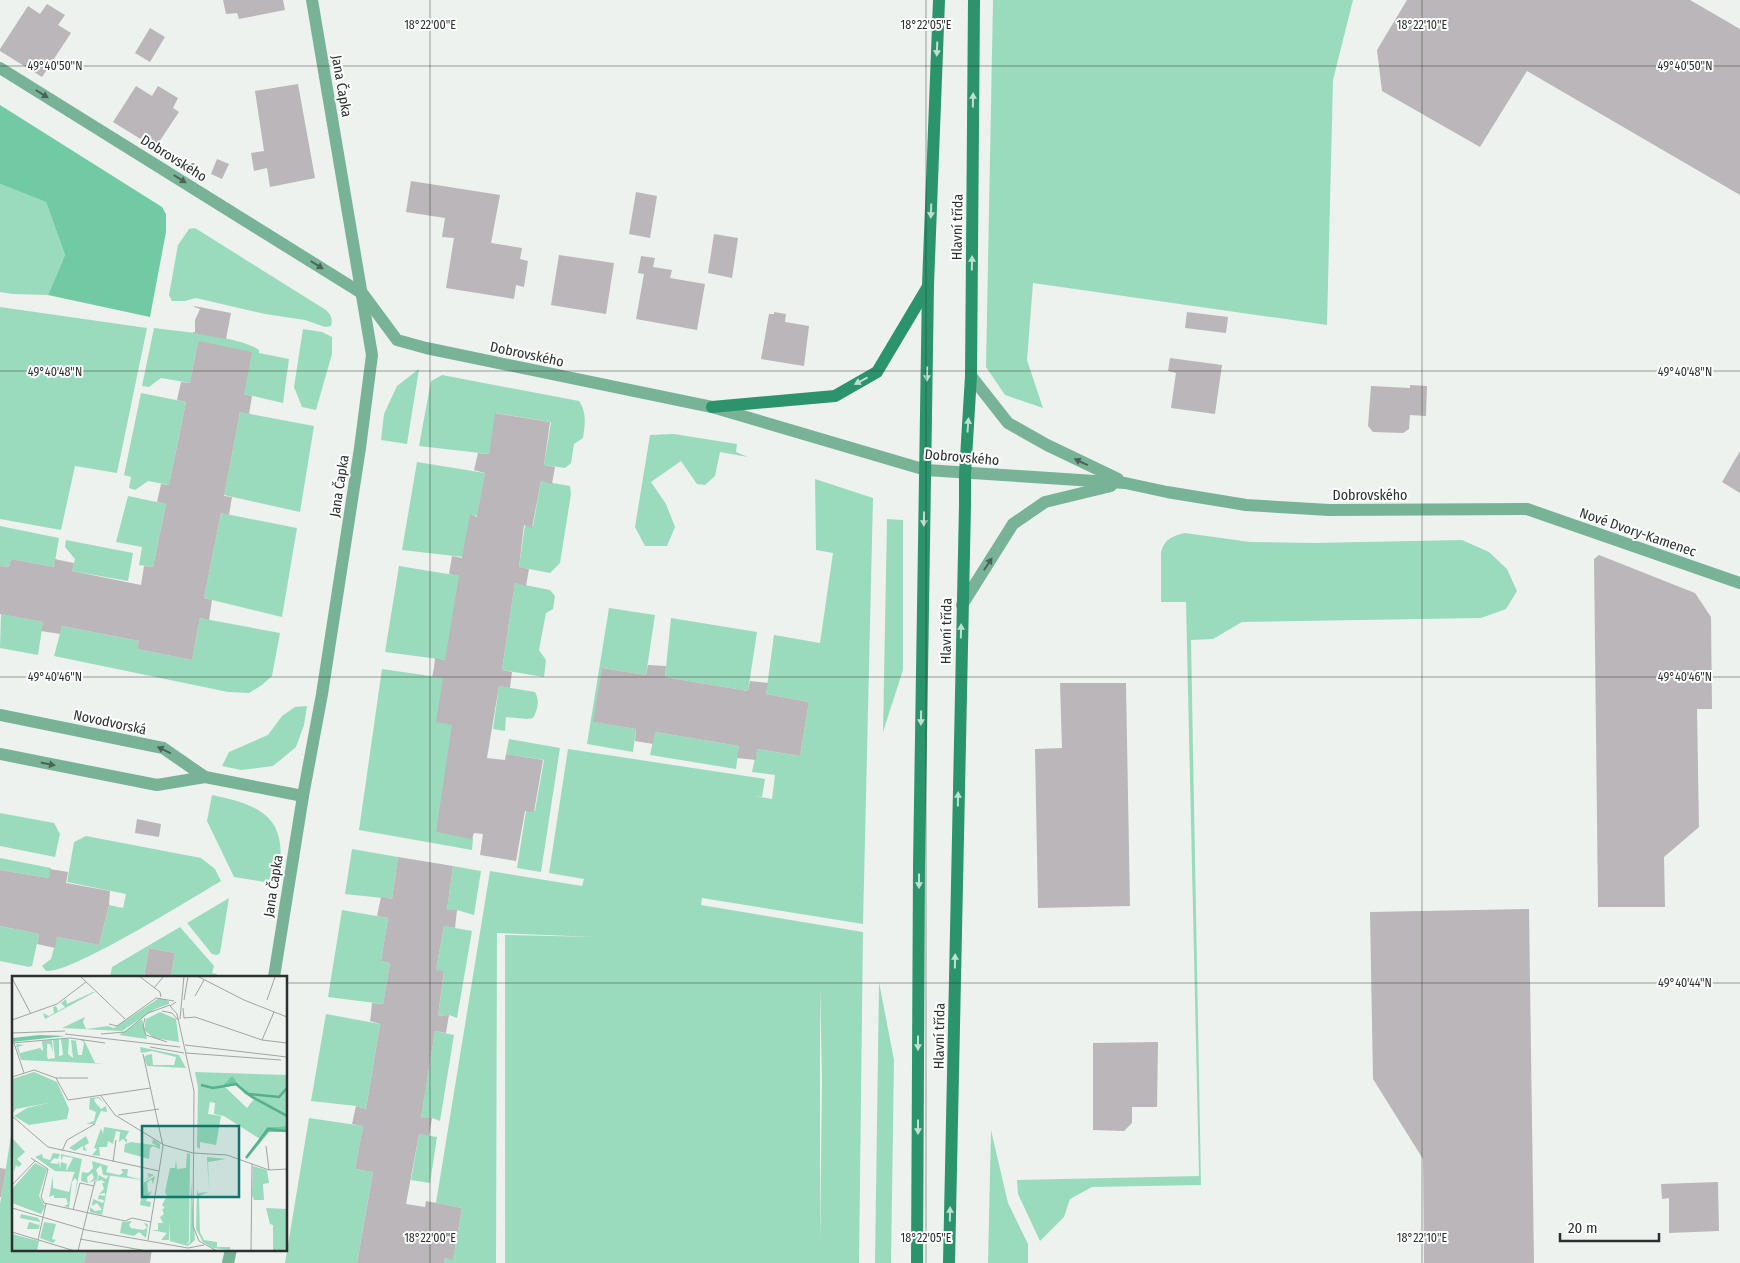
<svg xmlns="http://www.w3.org/2000/svg" width="1740" height="1263" font-family="'Fira Sans Condensed',sans-serif">
<rect width="100%" height="100%" fill="#edf2ef"/>
<g fill="#9bdbbd" fill-rule="evenodd">
<polygon points="993,0 1353,0 1333,80 1327,325 1033,283 1027,360 1043,408 1005,395 986,367"/>
<polygon points="0,184 46,202 65,255 48,295 12,294 0,292"/>
<path d="M195,228L326,310C331,315 333,319 331,326L325,327L305,320L265,314L196,298L185,301H172L169,295L178,245L189,229Z"/>
<polygon points="0,307 147,328 117,473 75,466 61,530 0,519"/>
<path d="M154,328C178,331 242,337 259,350V353L289,359L283,403L244,394L198,341L190,383L161,378L149,387L142,386Z"/>
<polygon points="303,329 322,332 332,337 332,354 316,410 302,407 294,387"/>
<polygon points="419,369 407,444 381,440 384,414 397,386"/>
<path d="M442,375L579,401C587,413 585,424 583,438L574,444L571,463L565,468L544,465L551,422L496,413L489,454L419,446L431,381Z"/>
<polygon points="141,393 186,402 169,485 148,481 135,490 129,488 131,477 124,475"/>
<polygon points="240,412 314,426 300,512 224,495"/>
<polygon points="674,434 737,444 736,452 748,457 720,452 715,476 705,485 697,484 681,461 651,482 666,504 675,527 667,546 645,546 635,527 650,435"/>
<polygon points="417,462 485,473 478,516 470,515 463,557 402,550"/>
<path d="M815,479L873,498L863,924L702,898L701,905L863,932L859,1263H505V935L596,937L497,933L496,1263H444L445,1258L453,1259L462,1208L436,1203L490,871L582,886L584,879L549,873L568,749L765,779L762,797L754,796L772,799L775,775L752,772L757,749L800,756L809,702L766,694L774,635L820,643L833,553L816,550ZM820,987L822,1080L820,1245Z"/>
<polygon points="541,481 570,486 571,494 560,563 550,573 519,567 525,525 533,526"/>
<polygon points="128,496 166,504 153,567 139,565 142,547 116,542"/>
<polygon points="221,513 297,528 282,617 204,598"/>
<polygon points="887,519 903,520 903,670 883,732"/>
<polygon points="0,526 59,538 54,567 11,559 9,567 0,566"/>
<path d="M1185,533L1250,542L1313,543L1462,540L1489,552L1507,569L1517,591L1506,609L1481,618L1242,622L1213,639L1191,640L1201,1185L1092,1187L1070,1199L1064,1217L1040,1241L1018,1194L1017,1180L1199,1176L1186,602H1161V554C1163,540 1172,536 1185,533Z"/>
<polygon points="66,540 133,553 128,581 72,571 75,559 65,547"/>
<polygon points="399,566 460,576 446,660 385,652"/>
<polygon points="515,583 550,590 555,596 553,609 546,613 539,650 546,660 544,677 502,670"/>
<polygon points="609,608 655,615 646,675 602,668 594,722 636,729 633,752 587,744"/>
<polygon points="1,614 43,622 38,655 0,648"/>
<polygon points="200,618 280,633 272,676 262,685 249,693 228,692 54,656 62,626 139,641 137,649 192,660"/>
<polygon points="671,618 757,632 748,691 665,677"/>
<polygon points="382,669 444,678 454,725 437,832 473,838 472,850 359,830"/>
<path d="M499,686L535,692C540,701 538,709 533,718L527,719L506,717L505,731L493,729Z"/>
<polygon points="307,706 304,725 296,747 273,766 241,770 222,766 229,752 268,735 282,716 295,707"/>
<polygon points="655,732 739,746 736,769 650,755"/>
<polygon points="509,739 560,748 541,872 517,868 526,811 535,811 544,760 506,754"/>
<path d="M212,795C271,807 288,822 278,884L234,877L207,821Z"/>
<polygon points="0,813 54,823 60,834 55,857 0,846"/>
<path d="M86,836L201,858L215,869L221,881C192,898 71,974 46,971L42,966L51,959L57,937L99,945L109,905L123,908L126,894L67,882L74,842Z"/>
<polygon points="352,849 398,857 392,899 345,894"/>
<polygon points="0,858 51,868 49,878 0,870"/>
<polygon points="453,866 481,871 474,915 457,910 447,910"/>
<polygon points="229,898 220,953 217,955 212,954 187,923"/>
<polygon points="342,910 388,918 381,961 390,963 383,1004 328,997"/>
<polygon points="0,926 39,934 32,966 29,967 0,961"/>
<polygon points="444,926 472,931 457,1018 449,1015 438,1016 444,972 436,970"/>
<polygon points="180,927 214,966 212,973 217,974 216,977 171,977 175,953 149,948 144,977 110,977 112,967"/>
<polygon points="879,982 894,1060 891,1263 875,1263"/>
<polygon points="326,1014 380,1024 366,1109 356,1106 311,1101"/>
<polygon points="435,1031 454,1035 440,1121 432,1118 421,1118"/>
<polygon points="14,1118 14,1249 87,1249 84,1263 0,1263 0,1204"/>
<polygon points="309,1118 363,1126 355,1169 373,1172 357,1263 285,1263"/>
<polygon points="991,1130 1008,1203 1028,1244 1028,1263 988,1263"/>
<polygon points="419,1134 437,1137 430,1183 411,1180"/>
</g>
<polygon fill="#72caa4" points="0,105 162,207 166,214 166,232 150,317 48,295 65,255 46,202 0,184"/>
<g fill="#bab6b9">
<polygon points="223,0 283,0 285,10 239,19 237,13 226,14"/>
<polygon points="1407,0 1690,0 1740,29 1740,195 1527,71 1480,147 1382,91 1377,50"/>
<polygon points="47,4 65,15 58,25 71,33 42,77 0,51 0,49 28,6 40,14"/>
<polygon points="150,28 165,37 150,62 135,53"/>
<polygon points="298,84 315,178 270,187 267,168 254,171 251,153 264,151 255,91"/>
<polygon points="136,86 152,96 158,86 178,98 173,108 179,112 155,148 113,122"/>
<polygon points="217,159 229,164 222,179 211,174"/>
<polygon points="411,181 500,195 491,243 522,248 520,259 528,261 524,287 516,285 514,299 446,288 454,238 442,237 445,218 406,212"/>
<polygon points="636,192 657,196 650,238 629,234"/>
<polygon points="714,234 738,238 732,278 708,273"/>
<polygon points="559,255 614,263 606,314 551,305"/>
<polygon points="641,256 655,258 653,267 672,270 670,278 705,284 697,330 636,319 644,274 638,273"/>
<polygon points="194,306 231,313 226,339 193,333 193,332 195,332 195,320 200,309 194,307"/>
<polygon points="774,312 786,314 785,322 809,326 804,366 761,359 769,314 774,314"/>
<polygon points="1187,312 1228,317 1226,333 1185,328"/>
<polygon points="198,341 252,352 244,394 252,396 249,414 240,412 224,496 232,497 229,515 221,513 204,598 212,600 209,620 200,618 192,660 137,649 139,641 103,634 62,626 60,634 41,631 43,622 0,614 0,566 9,567 11,559 54,567 55,559 59,560 74,563 72,571 141,585 144,566 153,567 166,504 157,502 161,484 169,485 186,402 177,400 181,382 190,383"/>
<polygon points="1170,358 1222,365 1215,414 1171,408 1176,373 1168,371"/>
<polygon points="1410,385 1427,386 1426,416 1410,415 1409,429 1403,433 1373,432 1368,426 1371,386 1410,388"/>
<polygon points="495,413 550,422 544,465 555,467 552,484 541,481 532,528 524,525 519,567 529,569 526,586 515,583 502,670 512,672 510,688 499,686 487,758 505,760 506,754 543,760 534,812 525,811 516,861 480,855 483,834 474,833 472,839 436,832 452,725 436,722 443,678 432,677 434,668 435,658 445,660 459,576 449,574 452,556 462,558 470,514 477,517 485,473 474,470 478,453 489,454"/>
<polygon points="1740,451 1740,493 1722,482"/>
<polygon points="1599,555 1695,593 1711,617 1712,709 1697,709 1699,827 1664,857 1665,907 1598,907 1594,559"/>
<polygon points="648,665 666,666 665,677 748,691 750,681 768,683 766,694 809,702 800,756 757,749 756,760 737,758 739,746 655,732 653,744 635,741 636,729 593,722 602,668 646,675"/>
<polygon points="1060,683 1126,683 1130,906 1038,908 1035,749 1062,748"/>
<polygon points="137,819 161,824 159,837 135,833"/>
<polygon points="398,857 453,866 447,910 457,910 455,928 444,926 436,970 444,971 438,1016 449,1015 446,1033 435,1031 421,1118 432,1118 429,1136 419,1134 406,1204 425,1207 426,1201 462,1208 453,1260 445,1258 444,1263 357,1263 373,1172 355,1169 363,1126 352,1124 356,1106 366,1109 380,1024 370,1021 371,1014 372,1003 383,1004 390,963 381,961 388,918 377,916 381,897 392,899"/>
<polygon points="50,869 68,872 66,883 110,891 109,905 99,945 57,937 55,948 37,944 39,934 0,926 0,870 49,878"/>
<polygon points="1529,909 1534,1263 1424,1263 1423,1159 1373,1079 1370,912"/>
<polygon points="149,948 175,953 171,977 144,977"/>
<polygon points="1158,1042 1157,1107 1132,1107 1132,1123 1124,1131 1093,1130 1093,1043"/>
<polygon points="0,1168 6,1169 1,1197 0,1197"/>
<polygon points="1718,1182 1719,1231 1669,1233 1669,1198 1662,1199 1661,1184"/>
<polygon points="87,1249 152,1249 150,1263 84,1263"/>
</g>
<g fill="none" stroke-linecap="round" stroke-linejoin="round">
<g stroke="#78b398" stroke-width="12">
<polyline points="0,68 363,294 397,340 426,348 712,407 926,470 1125,483 1167,492 1246,505 1329,510 1527,509 1740,583"/>
<polyline points="971,376 1008,423 1047,445 1118,479"/>
<polyline points="962,605 1013,524 1045,502 1111,486"/>
<polyline points="0,715 163,748 205,777"/>
<polyline points="0,754 157,785 205,777 303,796"/>
<polyline points="274,977 303,796 322,694 360,448 372,355 312,0"/>
<polyline points="228,1263 231,1249"/>
</g>
<g stroke="#2c946d" stroke-width="12">
<polyline points="712,407 835,396 877,372 927,288"/>
<polyline points="917,1263 919,866 928,285 939,0"/>
<polyline points="949,1263 965,505 965,474 971,376 974,0"/>
</g>
</g>
<defs><path id="oneway-solid" d="M-6-.8H1V-3.2L6.5 0L1 3.2V.8H-6Z" transform="scale(1.25)"/></defs>
<g fill="#bedfd2">
<use href="#oneway-solid" transform="translate(937 49) rotate(92)"/>
<use href="#oneway-solid" transform="translate(973 100) rotate(-89)"/>
<use href="#oneway-solid" transform="translate(931 211) rotate(92)"/>
<use href="#oneway-solid" transform="translate(972 263) rotate(-89)"/>
<use href="#oneway-solid" transform="translate(927 374) rotate(91)"/>
<use href="#oneway-solid" transform="translate(861 381) rotate(152)"/>
<use href="#oneway-solid" transform="translate(968 425) rotate(-86)"/>
<use href="#oneway-solid" transform="translate(924 519) rotate(91)"/>
<use href="#oneway-solid" transform="translate(961 631) rotate(-89)"/>
<use href="#oneway-solid" transform="translate(921 718) rotate(91)"/>
<use href="#oneway-solid" transform="translate(958 799) rotate(-89)"/>
<use href="#oneway-solid" transform="translate(919 881) rotate(90)"/>
<use href="#oneway-solid" transform="translate(955 961) rotate(-89)"/>
<use href="#oneway-solid" transform="translate(918 1043) rotate(90)"/>
<use href="#oneway-solid" transform="translate(918 1127) rotate(90)"/>
<use href="#oneway-solid" transform="translate(950 1214) rotate(-89)"/>
</g>
<g fill="#4b6458">
<use href="#oneway-solid" transform="translate(42 94) rotate(32)"/>
<use href="#oneway-solid" transform="translate(180 179) rotate(32)"/>
<use href="#oneway-solid" transform="translate(317 265) rotate(32)"/>
<use href="#oneway-solid" transform="translate(1081 462) rotate(-155)"/>
<use href="#oneway-solid" transform="translate(988 564) rotate(-57)"/>
<use href="#oneway-solid" transform="translate(164 750) rotate(-154)"/>
<use href="#oneway-solid" transform="translate(48 764) rotate(11)"/>
</g>
<path fill="none" stroke="#2d2f2e" stroke-width="1" stroke-opacity="0.45" d="M430,0V1263M926,0V1263M1422,0V1263M0,66H1740M0,371H1740M0,677H1740M0,983H14M286,983H1740"/>
<g text-anchor="middle" stroke-width="4" stroke-linejoin="round" paint-order="stroke">
<g font-size="14" fill="#2d2f2e" stroke="#fcfffd">
<text transform="translate(342 86) rotate(80)" y="5">Jana Čapka</text>
<text transform="translate(174 158) rotate(32)" y="5">Dobrovského</text>
<text transform="translate(957 227) rotate(-89)" y="5">Hlavní třída</text>
<text transform="translate(527 354) rotate(12)" y="5">Dobrovského</text>
<text transform="translate(962 457) rotate(5)" y="5">Dobrovského</text>
<text transform="translate(339 486) rotate(-81)" y="5">Jana Čapka</text>
<text x="1370" y="500">Dobrovského</text>
<text transform="translate(1638 532) rotate(19)" y="5">Nové Dvory-Kamenec</text>
<text transform="translate(946 631) rotate(-89)" y="5">Hlavní třída</text>
<text transform="translate(110 722) rotate(12)" y="5">Novodvorská</text>
<text transform="translate(273 886) rotate(-81)" y="5">Jana Čapka</text>
<text transform="translate(939 1036) rotate(-89)" y="5">Hlavní třída</text>
</g>
</g>
<g transform="translate(12 976)">
<rect width="275" height="275" fill="#edf2ef"/>
<path d="M81,16H83L33,43L31,37L37,40L42,37L41,31L44,30L46,35L53,31L49,27L54,23L55,28ZM147,22L157,25V28L143,33L110,55L50,52L73,41L71,46L74,53L96,50L102,52ZM148,36L164,43L167,66L142,62L132,54L134,43ZM130,43L135,63L107,59ZM47,63V80L51,79L49,63H57L56,78L61,82L59,64L66,65H64L66,79H70L72,66L68,64H72L83,87L95,88L9,84L4,69L5,68L12,69L6,71L8,77L28,72L31,75L30,65L40,64L41,76L38,68H35V80L36,83L43,82L41,64ZM128,71L167,79L174,92L135,90L132,81L135,79L140,78L141,89H162L164,81L140,75L129,77ZM22,96L45,106L57,133L55,143L17,149L2,140L15,132L36,127L4,133L0,138V103ZM183,96L275,99V138L236,118L224,104L217,103L211,109L235,132L242,123L275,141V150L255,151L248,163L212,140L202,138L203,127L198,126L196,138L209,140L204,169L188,166V173L185,171L186,112ZM87,121L92,127L86,122L82,123L83,126L89,133L94,130L95,136L89,135L83,148H74L82,145L84,136L77,133L78,122ZM92,151L117,155L113,163H115V167L111,163L107,166L108,156L104,155L101,168L96,165L95,171H87L88,180L80,179L85,173L82,172L89,152L91,158ZM74,160L77,167L72,170L75,175L71,174V170L63,175L57,172ZM1,163L13,176L5,183L10,188L6,191L4,189L2,196ZM141,163L148,168V173L141,170L138,172L137,183L112,176L113,168L119,166L141,169L146,170L140,167ZM41,177L48,178L46,183L42,182L38,187L46,188L47,185L48,193L49,186L55,188L54,194H55L61,182L51,180L49,185V178L70,183L62,225L65,205L63,202L60,206L57,232L52,230L56,228L54,222H42V219L37,221L38,216L41,200V212L57,216L61,200L63,196L43,195L23,181L30,178L31,182L38,184ZM175,177L178,178L177,265L174,269L178,266L179,205L183,264L176,270L158,265V244L157,264H149L155,257L139,254H146V247H151L148,241L152,238L150,233L153,232L150,229L155,220L153,216L158,192H163L164,184L165,193L174,192ZM195,181L214,183L196,186L197,216L187,220L188,256L192,264L205,266V271H218V274L201,272L191,266L184,253L185,213L186,217L197,216ZM80,185L96,190L94,196L107,199L111,197L109,193H116L115,200L132,204L137,201L135,197L142,199L133,204L91,199L89,189L84,194L86,199L83,211L84,204L77,207L82,202L80,197L75,201L76,207L69,205L70,196L76,197L81,192ZM23,187L35,193L27,220L33,230L29,238L0,227V213ZM241,190L255,194L257,207L251,208L252,224H242L240,219ZM87,199L94,203L97,199L133,206L143,200L141,208L139,203L135,207L136,217L140,215L134,225L139,226L138,231L128,229L132,206L98,199L90,239L78,236V231L83,235L90,234L85,227L80,230L81,223L91,227L92,224L86,223L87,219L93,220V217L87,218L92,213L90,207H93L90,204L85,205ZM254,232L275,233V275H261V249L258,248ZM9,238L26,242L28,245L27,253H15L17,246L27,249L28,246L8,242ZM120,245L117,249L119,252L131,254L135,252L132,247L136,248L134,262L127,256L122,260L108,257L110,246ZM32,246L44,248L40,263L44,264L41,267L28,262ZM0,258L27,265L25,275H0Z" fill="#9bdbbd"/>
<path d="M28,59L54,60L0,66V62ZM220,100L234,116L275,138V141L233,118L224,109L208,112ZM275,150V156H257L234,184L255,151Z" fill="#72caa4"/>
<path fill="none" stroke="#57b08a" stroke-width="2.5" d="M189,109L201,112L224,108L240,121L275,140M237,118L267,121L275,112M234,182L256,153L275,155"/>
<path fill="none" stroke="#a0a4a2" stroke-width="1" d="M68,0L113,43M127,0L148,16L149,21M185,0L232,24L275,41M0,2L19,38M142,12L152,0M183,20L192,4M172,24L176,0M255,24L263,1M164,26L158,30L165,38L182,115L181,250L187,265L205,275M171,32L172,42L183,41L250,64L275,67M150,35L160,37L166,44M133,42L131,51L134,59L155,66M168,43L172,0M0,44L45,28L74,6M97,48L105,50L144,22L162,25M0,57L53,55M53,58L168,71M89,58L113,56L136,37L158,29M250,64L262,36M0,67L58,62L93,67M2,67L12,97M173,69L275,81M138,71L172,77M174,77L269,84M131,78L151,170L136,264M0,101L22,94L44,102H76M44,102L56,124L139,112M89,120L103,139L152,169L181,177L215,179L257,194L275,193M106,139L147,133M0,140L36,171L147,195M254,170L257,194M50,175L55,164L83,148M19,182L36,193L29,221L32,227L113,245L120,242L139,246M101,186L104,164M0,209L23,185M0,232L74,254L176,272L192,269M61,234L68,207L82,210M0,256L63,275M68,263L135,275M26,264L34,228M66,275L83,205M239,275L240,188"/>
<path fill="#0f766e" fill-opacity="0.15" stroke="#0f766e" stroke-width="2.5" d="M130,150H227V221H130Z"/>
<rect width="275" height="275" fill="none" stroke="#2d2f2e" stroke-width="2.5"/>
</g>
<g font-size="12" text-anchor="middle" fill="#2d2f2e" stroke="#fcfffd" stroke-width="4" stroke-linejoin="round" paint-order="stroke">
<text x="430" y="29">18°22'00"E</text>
<text x="926" y="29">18°22'05"E</text>
<text x="1422" y="29">18°22'10"E</text>
<text x="55" y="70">49°40'50"N</text>
<text x="1685" y="70">49°40'50"N</text>
<text x="55" y="376">49°40'48"N</text>
<text x="1685" y="376">49°40'48"N</text>
<text x="55" y="681">49°40'46"N</text>
<text x="1685" y="681">49°40'46"N</text>
<text x="1685" y="987">49°40'44"N</text>
<text x="430" y="1242">18°22'00"E</text>
<text x="926" y="1242">18°22'05"E</text>
<text x="1422" y="1242">18°22'10"E</text>
</g>
<path d="M1560 1233v8h99v-8" fill="none" stroke="#2d2f2e" stroke-width="2.5"/>
<text x="1568" y="1233" font-size="15" fill="#2d2f2e" stroke="#fcfffd" stroke-width="4" paint-order="stroke">20 m</text>
</svg>
